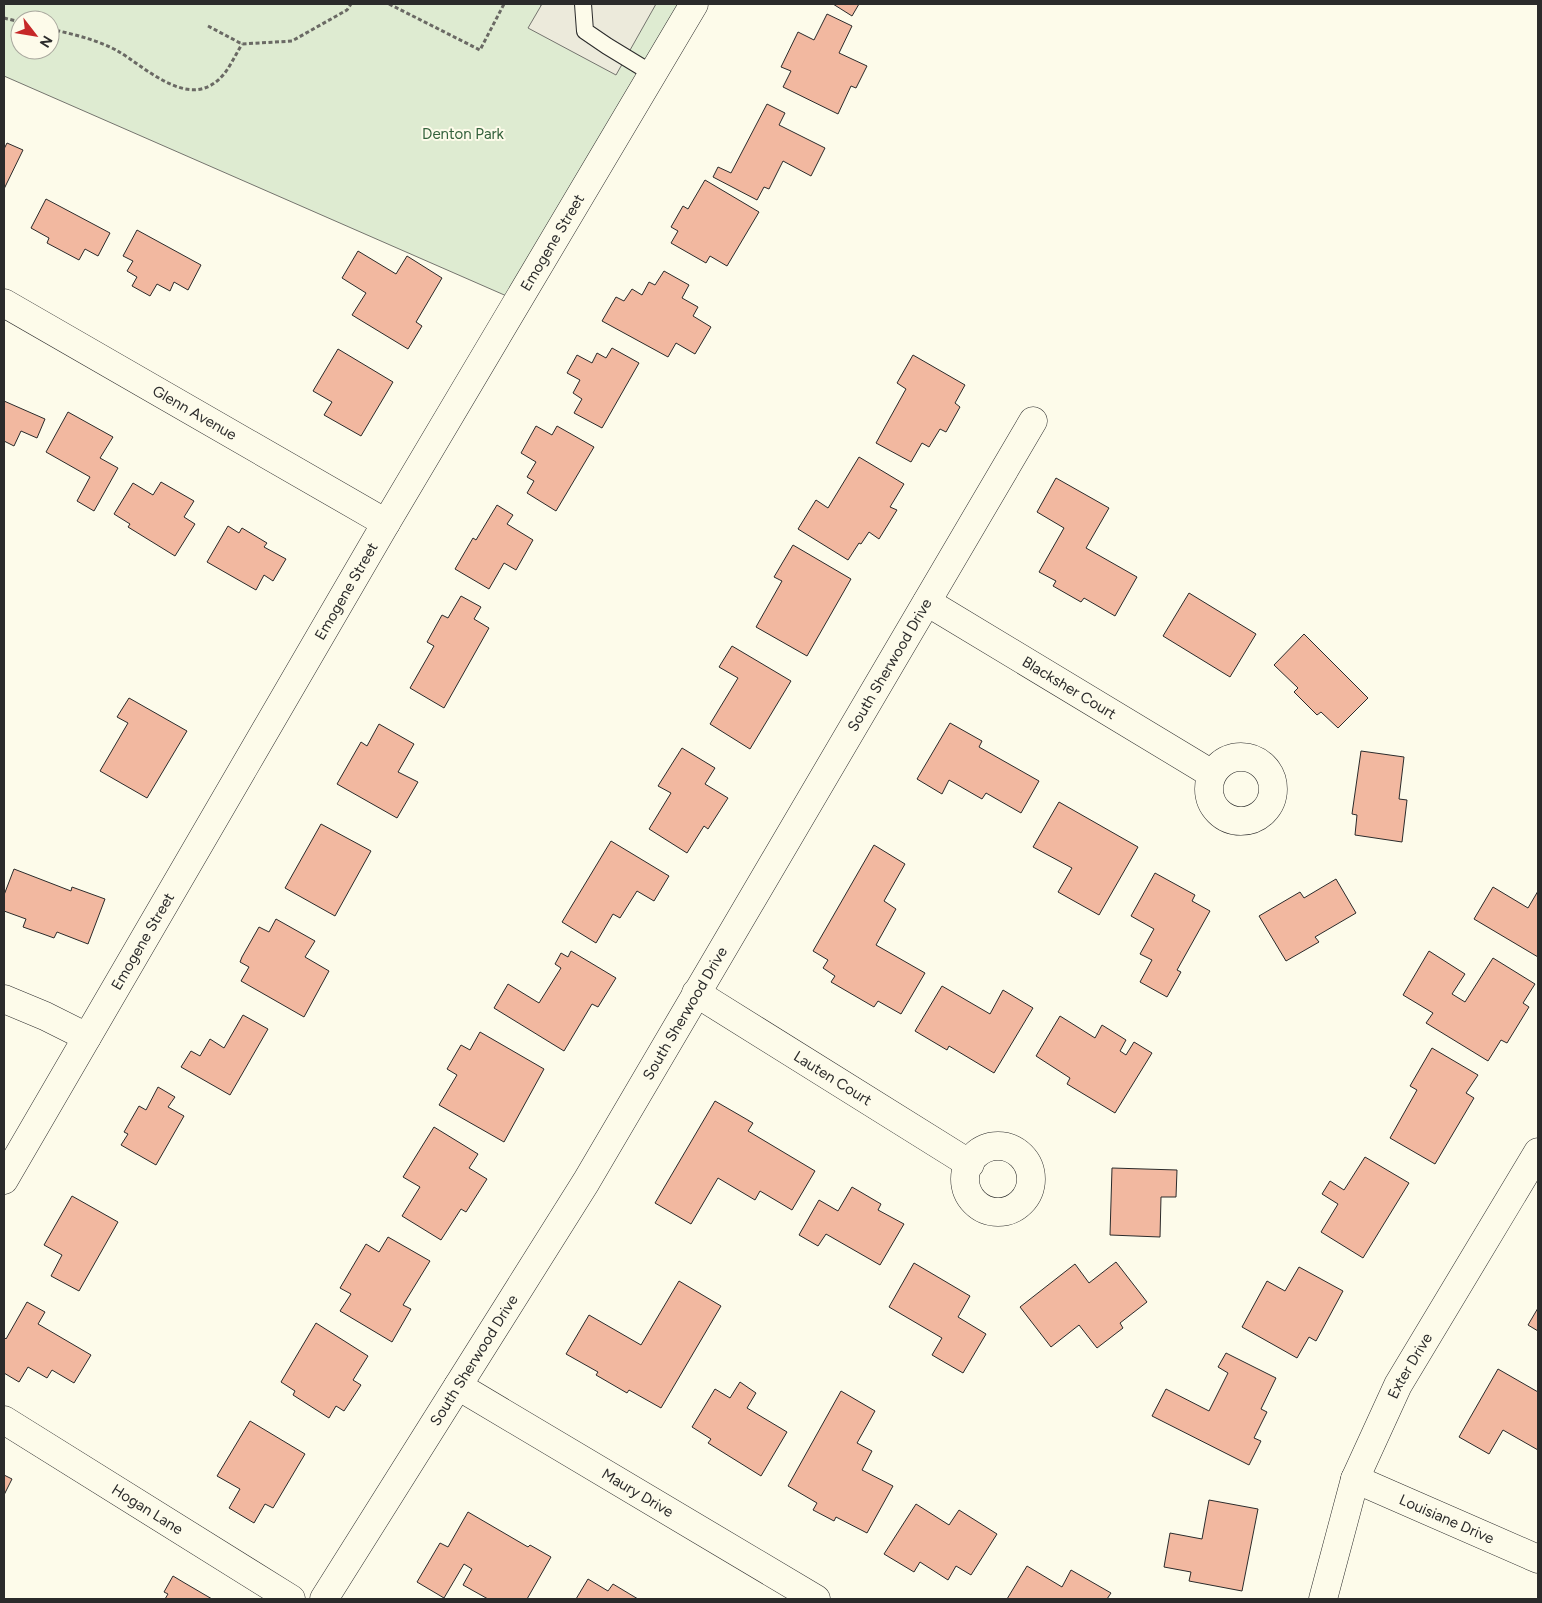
<svg xmlns="http://www.w3.org/2000/svg" width="1542" height="1603" font-family="Figtree,sans-serif">
<rect width="100%" height="100%" fill="#fdfbea"/>
<path fill="#deebd1" stroke="#74746e" fill-rule="evenodd" d="M4,4H694L518,301L4,76ZM20,20H50V50H20Z"/>
<polygon fill="#eceadb" stroke="#74746e" points="542,4 656,4 616,75 528,28"/>
<g fill="#f2b8a0" stroke="#2b2b2b">
<polygon points="833,4 859,4 852,16"/>
<polygon points="827,14 852,26 839,53 867,66 856,88 851,86 838,114 783,87 791,71 781,67 798,32 814,40"/>
<polygon points="767,104 785,113 779,125 825,148 811,176 783,161 769,189 764,187 757,200 713,177 718,167 731,173"/>
<polygon points="7,143 23,150 4,189 4,149"/>
<polygon points="705,180 759,212 727,266 710,256 706,263 671,243 678,231 671,227 683,206 688,209"/>
<polygon points="46,199 110,233 98,256 85,249 79,260 47,243 49,238 31,228"/>
<polygon points="137,230 201,265 188,290 174,282 170,291 157,284 150,296 132,286 137,277 127,271 133,261 123,256"/>
<polygon points="358,251 396,274 407,256 442,278 416,322 422,326 408,349 352,315 366,293 342,278"/>
<polygon points="664,271 689,285 682,298 698,307 693,316 711,327 695,354 676,343 668,357 602,321 616,297 624,301 632,289 642,295 649,282 655,285"/>
<polygon points="612,348 639,363 602,428 574,413 582,399 573,393 580,380 567,373 577,355 592,363 597,353 606,358"/>
<polygon points="338,349 393,382 361,436 324,415 332,402 313,391"/>
<polygon points="913,355 965,385 955,403 960,407 946,432 940,429 929,447 922,443 911,462 876,443 906,389 897,383"/>
<polygon points="4,401 45,419 37,438 21,431 14,446 4,441"/>
<polygon points="68,412 113,437 100,458 118,468 94,511 77,501 90,477 46,452"/>
<polygon points="536,426 552,435 557,426 594,447 556,511 527,493 534,481 527,477 536,462 521,453"/>
<polygon points="859,457 904,484 890,507 897,510 879,539 869,532 861,544 859,543 848,560 798,529 816,500 828,508"/>
<polygon points="1056,478 1109,508 1086,548 1137,577 1115,616 1084,598 1081,602 1053,586 1056,581 1039,572 1064,528 1037,512"/>
<polygon points="161,482 194,501 184,517 195,524 175,556 128,527 130,524 114,514 133,483 153,495"/>
<polygon points="497,505 513,515 507,524 533,540 516,570 504,563 489,589 455,569 473,538 476,540"/>
<polygon points="228,526 239,533 242,528 267,543 264,547 286,559 273,581 264,575 256,590 207,562"/>
<polygon points="793,545 851,579 807,656 756,627 782,581 774,577"/>
<polygon points="1189,593 1256,634 1230,677 1163,636"/>
<polygon points="461,596 481,607 474,619 489,628 444,708 410,688 434,646 427,642 442,615 448,618"/>
<polygon points="1304,634 1368,698 1338,728 1321,712 1317,715 1294,692 1298,688 1274,665"/>
<polygon points="732,646 791,681 750,749 710,724 738,678 719,667"/>
<polygon points="129,698 187,731 147,798 100,771 128,723 117,717"/>
<polygon points="950,723 982,741 979,747 1039,781 1021,813 986,793 982,799 949,780 942,794 917,779"/>
<polygon points="379,724 414,744 398,772 418,782 397,818 337,784 361,742 367,746"/>
<polygon points="682,748 715,768 705,784 728,798 708,829 704,826 687,853 649,829 671,793 658,786"/>
<polygon points="1361,751 1404,757 1399,799 1407,800 1402,842 1355,835 1357,815 1352,814"/>
<polygon points="1059,802 1138,847 1099,915 1058,892 1072,868 1033,847"/>
<polygon points="321,824 371,851 335,916 285,888"/>
<polygon points="611,841 669,876 654,901 637,891 620,918 613,914 596,943 562,922"/>
<polygon points="874,845 905,864 884,901 896,909 876,945 925,973 901,1014 878,1001 874,1007 831,982 835,976 823,968 828,960 813,951"/>
<polygon points="14,869 71,891 72,887 105,899 88,944 57,932 54,938 43,934 23,927 26,919 4,911 4,895"/>
<polygon points="1155,873 1195,895 1192,901 1210,911 1177,970 1181,972 1167,997 1140,982 1152,960 1140,954 1154,929 1131,916"/>
<polygon points="1336,879 1356,913 1315,937 1319,942 1286,961 1259,916 1300,892 1304,898"/>
<polygon points="1493,887 1528,908 1538,891 1538,957 1474,919"/>
<polygon points="276,919 315,941 305,957 329,971 304,1017 241,981 249,967 240,962 242,957 259,927 269,932"/>
<polygon points="571,951 616,978 598,1007 592,1004 564,1051 494,1008 508,984 539,1003 561,968 555,964 561,953 568,957"/>
<polygon points="1429,951 1465,974 1452,994 1465,1002 1493,958 1535,984 1523,1003 1529,1007 1507,1043 1501,1040 1488,1061 1426,1023 1433,1013 1403,995"/>
<polygon points="942,986 990,1014 1003,990 1033,1008 994,1073 949,1046 947,1050 915,1031"/>
<polygon points="243,1015 268,1029 230,1095 181,1067 191,1051 200,1056 210,1039 224,1048"/>
<polygon points="1060,1016 1095,1038 1102,1025 1126,1040 1120,1051 1126,1055 1134,1042 1152,1053 1115,1113 1067,1084 1070,1078 1036,1056"/>
<polygon points="480,1032 544,1069 504,1142 439,1105 457,1075 447,1069 461,1045 470,1050"/>
<polygon points="1432,1048 1478,1075 1466,1093 1474,1098 1435,1164 1390,1138 1417,1090 1410,1086"/>
<polygon points="158,1087 175,1097 168,1107 184,1116 156,1165 121,1145 128,1134 124,1132 139,1106 146,1110"/>
<polygon points="715,1101 753,1123 748,1131 815,1171 792,1210 760,1191 755,1200 718,1178 691,1224 655,1203"/>
<polygon points="434,1127 478,1154 469,1168 487,1179 466,1212 461,1209 441,1240 402,1216 420,1187 403,1177"/>
<polygon points="1365,1157 1409,1183 1363,1258 1321,1232 1338,1204 1322,1194 1330,1181 1344,1190"/>
<polygon points="1112,1168 1177,1170 1176,1197 1161,1197 1160,1237 1110,1235"/>
<polygon points="852,1187 881,1204 878,1210 904,1224 880,1265 826,1234 818,1246 799,1235 819,1200 838,1211"/>
<polygon points="72,1196 118,1222 79,1291 51,1276 62,1255 44,1245"/>
<polygon points="388,1237 430,1261 403,1305 411,1309 392,1342 340,1311 351,1294 340,1288 366,1244 379,1252"/>
<polygon points="1116,1262 1147,1302 1120,1323 1123,1328 1097,1348 1079,1325 1051,1347 1020,1307 1075,1264 1089,1283"/>
<polygon points="914,1263 970,1296 958,1317 986,1334 963,1373 932,1355 942,1338 889,1307"/>
<polygon points="1299,1267 1343,1291 1316,1341 1309,1337 1297,1358 1242,1327 1267,1281 1285,1291"/>
<polygon points="679,1281 721,1306 661,1408 629,1390 627,1393 596,1375 598,1372 566,1354 589,1315 641,1345"/>
<polygon points="27,1302 45,1312 38,1324 91,1355 74,1383 52,1370 47,1378 28,1367 19,1382 4,1373 4,1337 6,1339"/>
<polygon points="1538,1308 1538,1331 1528,1325"/>
<polygon points="316,1323 368,1356 353,1380 361,1385 344,1411 336,1406 329,1418 293,1395 295,1391 281,1382"/>
<polygon points="1226,1353 1276,1378 1261,1409 1267,1412 1254,1438 1261,1441 1249,1465 1152,1416 1166,1389 1209,1411 1228,1373 1218,1367"/>
<polygon points="1498,1369 1538,1392 1538,1450 1503,1430 1489,1454 1459,1437"/>
<polygon points="740,1382 756,1393 747,1408 787,1432 761,1476 708,1443 711,1439 692,1427 715,1389 730,1398"/>
<polygon points="841,1391 875,1411 857,1443 872,1451 862,1470 893,1486 867,1533 836,1517 834,1521 815,1511 813,1510 817,1503 788,1486"/>
<polygon points="250,1421 305,1454 273,1508 265,1504 254,1523 229,1508 240,1489 217,1476"/>
<polygon points="4,1475 12,1479 4,1495"/>
<polygon points="1209,1500 1258,1509 1242,1591 1189,1581 1191,1572 1164,1567 1170,1533 1202,1539"/>
<polygon points="916,1504 949,1525 959,1510 997,1534 971,1575 956,1566 948,1580 920,1562 914,1572 884,1554"/>
<polygon points="468,1512 528,1547 530,1545 551,1557 527,1599 488,1599 463,1585 472,1569 464,1564 444,1598 417,1582 440,1543 448,1547"/>
<polygon points="1027,1566 1062,1587 1071,1570 1111,1593 1107,1599 1007,1599"/>
<polygon points="173,1576 183,1582 212,1599 165,1599 168,1594 164,1592"/>
<polygon points="588,1579 608,1591 613,1584 638,1599 576,1599"/>
</g>
<g fill="none" stroke-linecap="round" stroke-linejoin="round">
<g stroke="#2b2b2b" stroke-width="18">
<polyline id="service" points="583,4 585,31 607,46 653,74"/>
</g>
<g stroke="#2b2b2b" stroke-width="29">
<g id="minor">
<path id="s1" d="M4,303L386,523"/>
<path id="s2" d="M927,602L1212,774"/>
<circle cx="1241" cy="789" r="32"/>
<path id="s3" d="M696,993L970,1164"/>
<polyline points="4,999 45,1016 87,1037"/>
<circle cx="998" cy="1179" r="33"/>
<path id="s4" d="M4,1180L386,523L694,4"/>
<path id="s5" d="M458,1386L816,1599"/>
<path id="s6" d="M4,1420L291,1599"/>
<path id="s7" d="M1355,1479L1538,1559"/>
<path id="s8" d="M324,1599L586,1182L1033,421"/>
<path id="s9" d="M1323,1599L1355,1479L1398,1385L1538,1152"/>
</g>
</g>
<g stroke="#6a6964" stroke-width="3" stroke-dasharray="4 2.5" stroke-linecap="butt">
<polyline points="389,4 480,50 504,4"/>
<polyline points="540,4 541,4"/>
<polyline points="4,18 20,22"/>
<polyline points="208,26 242,44 292,41 347,10 351,4"/>
<path d="M50,29C72,34 95,39 116,50C146,67 191,114 224,74C231,65 236,54 242,44"/>
</g>
<use href="#service" stroke="#fdfbea" stroke-width="16"/>
<use href="#minor" stroke="#fdfbea" stroke-width="28"/>
</g>
<g text-anchor="middle" stroke-width="4" stroke-linejoin="round" paint-order="stroke">
<g font-size="15" fill="#34623c" stroke="#fdfbea">
<text x="463" y="139">Denton Park</text>
</g>
<g font-size="15" fill="#2b2b2b" stroke="#fdfbea">
<text dy="5" stroke="none"><textPath href="#s4" startOffset="1086">Emogene Street</textPath></text>
<text dy="5" stroke="none"><textPath href="#s1" startOffset="220">Glenn Avenue</textPath></text>
<text dy="5" stroke="none"><textPath href="#s4" startOffset="681">Emogene Street</textPath></text>
<text dy="5" stroke="none"><textPath href="#s8" startOffset="1092">South Sherwood Drive</textPath></text>
<text dy="5" stroke="none"><textPath href="#s2" startOffset="166">Blacksher Court</textPath></text>
<text dy="5" stroke="none"><textPath href="#s4" startOffset="276">Emogene Street</textPath></text>
<text dy="5" stroke="none"><textPath href="#s8" startOffset="688">South Sherwood Drive</textPath></text>
<text dy="5" stroke="none"><textPath href="#s3" startOffset="161">Lauten Court</textPath></text>
<text dy="5" stroke="none"><textPath href="#s8" startOffset="282">South Sherwood Drive</textPath></text>
<text dy="5" stroke="none"><textPath href="#s9" startOffset="250">Exter Drive</textPath></text>
<text dy="5" stroke="none"><textPath href="#s5" startOffset="209">Maury Drive</textPath></text>
<text dy="5" stroke="none"><textPath href="#s6" startOffset="169">Hogan Lane</textPath></text>
<text dy="5" stroke="none"><textPath href="#s7" startOffset="100">Louisiane Drive</textPath></text>
</g>
</g>
<rect width="1542" height="1603" fill="none" stroke="#2b2b2b" stroke-width="10"/>
<g transform="translate(35 35) rotate(121)"><circle r="24" fill="#fdfbea" stroke="#a9a89e"/>
<path d="M0-4L9 19L0 12L-9 19Z" fill="#c62828"/>
<text y="-8" font-size="14" font-weight="bold" text-anchor="middle" fill="#2b2b2b">N</text>
</g>
</svg>
